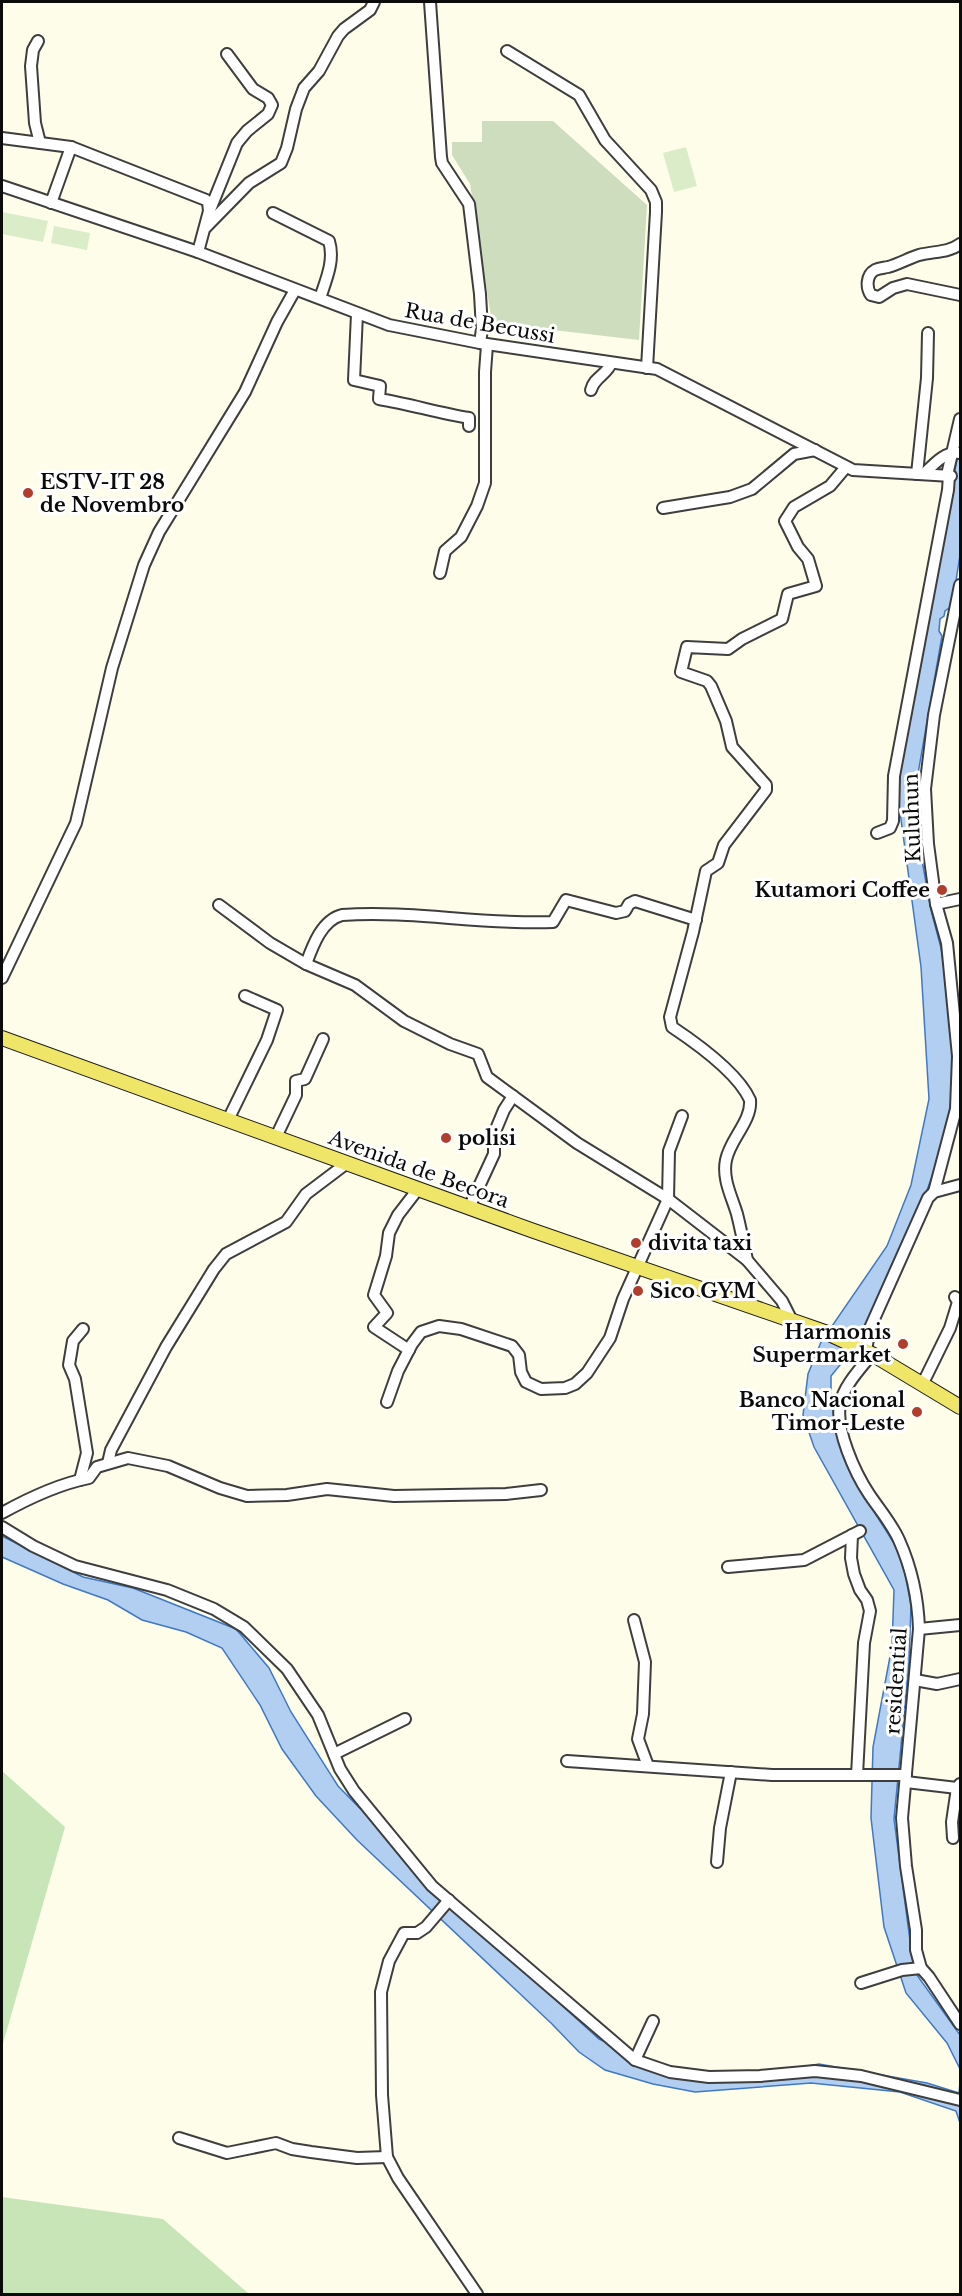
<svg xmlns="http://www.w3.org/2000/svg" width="962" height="2296" font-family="'Libre Baskerville',serif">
<rect width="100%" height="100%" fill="#fefdea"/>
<g fill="#c7e5b7">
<polygon points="2,1771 65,1827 2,2047"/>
<polygon points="2,2197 163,2219 249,2294 2,2294"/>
</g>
<polygon fill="#ceddbe" points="482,121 553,121 647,205 639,340 492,323 470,184 452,155 452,142 482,142"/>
<g fill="#daedc8">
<polygon points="686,147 697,186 674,192 663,153"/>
<polygon points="2,212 48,221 43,242 2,234"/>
<polygon points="54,226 90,233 87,250 51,243"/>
</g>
<g fill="#b2cff1" stroke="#3f78c3" stroke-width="1.5">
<polygon points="960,443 960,555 952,606 945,611 944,616 940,619 939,631 942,636 916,785 921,855 931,910 941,948 949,1000 953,1051 951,1113 938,1160 922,1204 870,1314 863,1337 831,1376 831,1401 842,1445 854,1480 902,1556 905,1573 911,1605 909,1663 894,1819 914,1971 960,2035 960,2069 947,2043 906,1993 884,1927 871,1818 873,1747 892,1646 894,1590 814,1447 803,1415 808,1374 821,1342 887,1246 911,1185 929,1099 921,967 897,790 899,768"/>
<polygon points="2,1536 83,1577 133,1588 236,1629 269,1668 291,1712 338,1786 392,1841 546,1991 599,2039 667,2068 688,2073 764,2074 819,2064 927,2083 959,2093 960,2082 960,2123 956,2111 900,2092 811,2083 695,2092 653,2084 605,2070 579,2052 552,2024 357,1840 316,1796 282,1749 260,1705 222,1648 186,1632 142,1620 108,1600 63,1584 2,1557"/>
</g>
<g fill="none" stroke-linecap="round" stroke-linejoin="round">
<g stroke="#3e3e3e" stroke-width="14">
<g id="minor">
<polyline points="430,2 441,157 442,163 469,204 480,294 482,329 480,343"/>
<polyline points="38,41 33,50 31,66 35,123 40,143"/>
<polyline points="507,51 579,95 605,140 651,190 656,202 656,212 647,368"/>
<polyline points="2,138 71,147 51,203"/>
<polyline points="71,147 206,200 208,202 209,211 198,252"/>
<polyline points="2,186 198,252 389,325 480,343 657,369 853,470 951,476"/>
<polyline points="210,210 237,143 247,131 268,114 272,105 268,98 253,89 227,54"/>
<path d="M273,213L329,241C335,260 326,280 320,298"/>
<polyline points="206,227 249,183 281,163 287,148 296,109 304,88 319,71 338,36 344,29 370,10 374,2"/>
<path d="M960,244C948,253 934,251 919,255C909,258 899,264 888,267C883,268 879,268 875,270C866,275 866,288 871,295L879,297L893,288L907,284L960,295"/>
<path d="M357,314L354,380L380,386L379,399C409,404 439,413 469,418V426"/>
<path d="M591,390C594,377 608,374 611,363"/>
<polyline points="917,474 927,378 928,333"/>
<path d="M924,474C934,464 945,451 960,453"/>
<polyline points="947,475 960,419"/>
<polyline points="663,508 730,497 752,489 794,454 815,450"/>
<polyline points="440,573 445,551 461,537 477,506 485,483 485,372 487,345"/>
<polyline points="877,833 890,828 893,821 894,776 948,490 949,475"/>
<polyline points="936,904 960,899"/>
<polyline points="219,905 270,943 306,964 355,985 404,1021 450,1044 478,1054 487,1077 577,1143 668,1199 747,1260 782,1301 792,1321"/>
<path d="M306,964C313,945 322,920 342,915C412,910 482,925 553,922L566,900L616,913L625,911L629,904L635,901L696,920"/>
<polyline points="2,978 76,823 112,668 144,565 159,532 245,392 277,322 295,290"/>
<polyline points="228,1120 267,1040 277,1010 245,996"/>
<polyline points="276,1137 296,1095 296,1081 305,1079 323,1039"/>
<polyline points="934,1192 956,1109 958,1056 947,943 936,904 928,844 925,789 934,715 960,585"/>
<polyline points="469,1208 494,1154 494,1134 504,1110 513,1096"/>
<path d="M747,1260C744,1245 741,1230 737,1214C732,1197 722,1179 726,1160C730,1139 752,1121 750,1100C738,1073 696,1043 672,1027L670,1017L693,932L706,871L718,863L724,845L766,790V785L732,747L726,721L711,686L707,681L681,672L687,647L728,649L742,639L782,619L788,594L816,586L808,559L798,547L785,521L794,507L830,486L846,467"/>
<polyline points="409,1350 374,1327 387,1313 374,1295 386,1256 389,1233 398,1215 418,1189"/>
<polyline points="866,1350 870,1328 928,1198 934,1192 960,1185"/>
<path d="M872,1354C861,1368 844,1385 840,1404C835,1429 855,1473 869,1494C879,1509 892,1524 899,1540C912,1569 918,1598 919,1629L902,1818L906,1866L916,1930V1950L921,1968L929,1977L960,2024"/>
<polyline points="923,1383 950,1328 958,1302 955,1297"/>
<polyline points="387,1402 398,1371 412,1344 421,1332 439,1326 461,1329 512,1346 519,1355 521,1372 526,1382 541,1389 565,1388 575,1384 587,1373 610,1338 623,1299 668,1199 669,1151 682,1116"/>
<polyline points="108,1463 111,1450 166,1347 214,1269 226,1254 286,1222 306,1194 347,1163"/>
<polyline points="80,1480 87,1453 75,1379 69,1365 73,1341 83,1329"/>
<path d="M2,1513C29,1498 59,1484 89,1478L97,1467L128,1458L168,1466L220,1488L247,1496L287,1495L327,1489L394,1496L506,1494L541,1490"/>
<polyline points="2,1527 33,1546 75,1566 167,1590 214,1609 244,1627 287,1669 318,1715 340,1769 354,1791 432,1886 635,2060 670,2072 709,2077 760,2076 815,2071 861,2076 960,2100"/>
<polyline points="852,1535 851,1558 854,1574 860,1590 867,1600 870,1611 864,1643 857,1775"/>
<polyline points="728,1567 804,1560 860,1531"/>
<polyline points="634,1620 645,1662 643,1714 638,1739 648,1766"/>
<polyline points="919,1629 960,1625"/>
<polyline points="915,1680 937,1684 960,1679"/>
<polyline points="334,1754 405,1719"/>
<polyline points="567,1761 772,1775 906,1775"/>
<polyline points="906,1782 957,1788"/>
<polyline points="953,1838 952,1822 957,1788 960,1784"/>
<polyline points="717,1862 720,1828 731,1772"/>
<polyline points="449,1900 426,1927 417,1933 404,1933 389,1961 381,1992 382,2095 387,2157 398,2178 477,2294"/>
<polyline points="861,1983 902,1970 921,1968"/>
<polyline points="635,2060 653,2021"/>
<polyline points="179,2138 227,2153 276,2143 292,2149 311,2152 357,2158 387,2157"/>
</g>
</g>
<g stroke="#1c1c1c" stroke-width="16">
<polyline id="major" points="2,1038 531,1230 825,1332 872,1354 960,1407"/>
</g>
<use href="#minor" stroke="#fff" stroke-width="10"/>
<use href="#major" stroke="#efe569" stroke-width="14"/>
</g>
<g fill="#b13d2d" stroke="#fff" stroke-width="2">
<circle cx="28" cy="493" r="6"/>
<circle cx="942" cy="890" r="6"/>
<circle cx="446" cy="1138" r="6"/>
<circle cx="636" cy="1243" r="6"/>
<circle cx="638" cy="1291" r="6"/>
<circle cx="903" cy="1344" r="6"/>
<circle cx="917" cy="1412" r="6"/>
</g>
<g text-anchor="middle" stroke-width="6" stroke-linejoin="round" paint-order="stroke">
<g font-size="20" fill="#0b0b0b" stroke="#fff">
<text transform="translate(480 323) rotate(10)" y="7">Rua de Becussi</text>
<text transform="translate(912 818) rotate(-92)" y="7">Kuluhun</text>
<text transform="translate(419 1169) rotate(20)" y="7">Avenida de Becora</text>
<text transform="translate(896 1681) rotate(-86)" y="7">residential</text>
</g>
<g font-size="20" font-weight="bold" fill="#0b0b0b" stroke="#fff" text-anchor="start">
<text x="40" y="489">ESTV-IT 28<tspan x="40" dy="23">de Novembro</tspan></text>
<text x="930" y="897" text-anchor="end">Kutamori Coffee</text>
<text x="458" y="1145">polisi</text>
<text x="648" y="1250">divita taxi</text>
<text x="650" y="1298">Sico GYM</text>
<text x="891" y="1339" text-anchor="end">Harmonis<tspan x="891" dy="23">Supermarket</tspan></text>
<text x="905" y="1407" text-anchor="end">Banco Nacional<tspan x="905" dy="23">Timor-Leste</tspan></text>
</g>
</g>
<rect width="962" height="2296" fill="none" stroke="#0b0b0b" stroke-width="6"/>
</svg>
